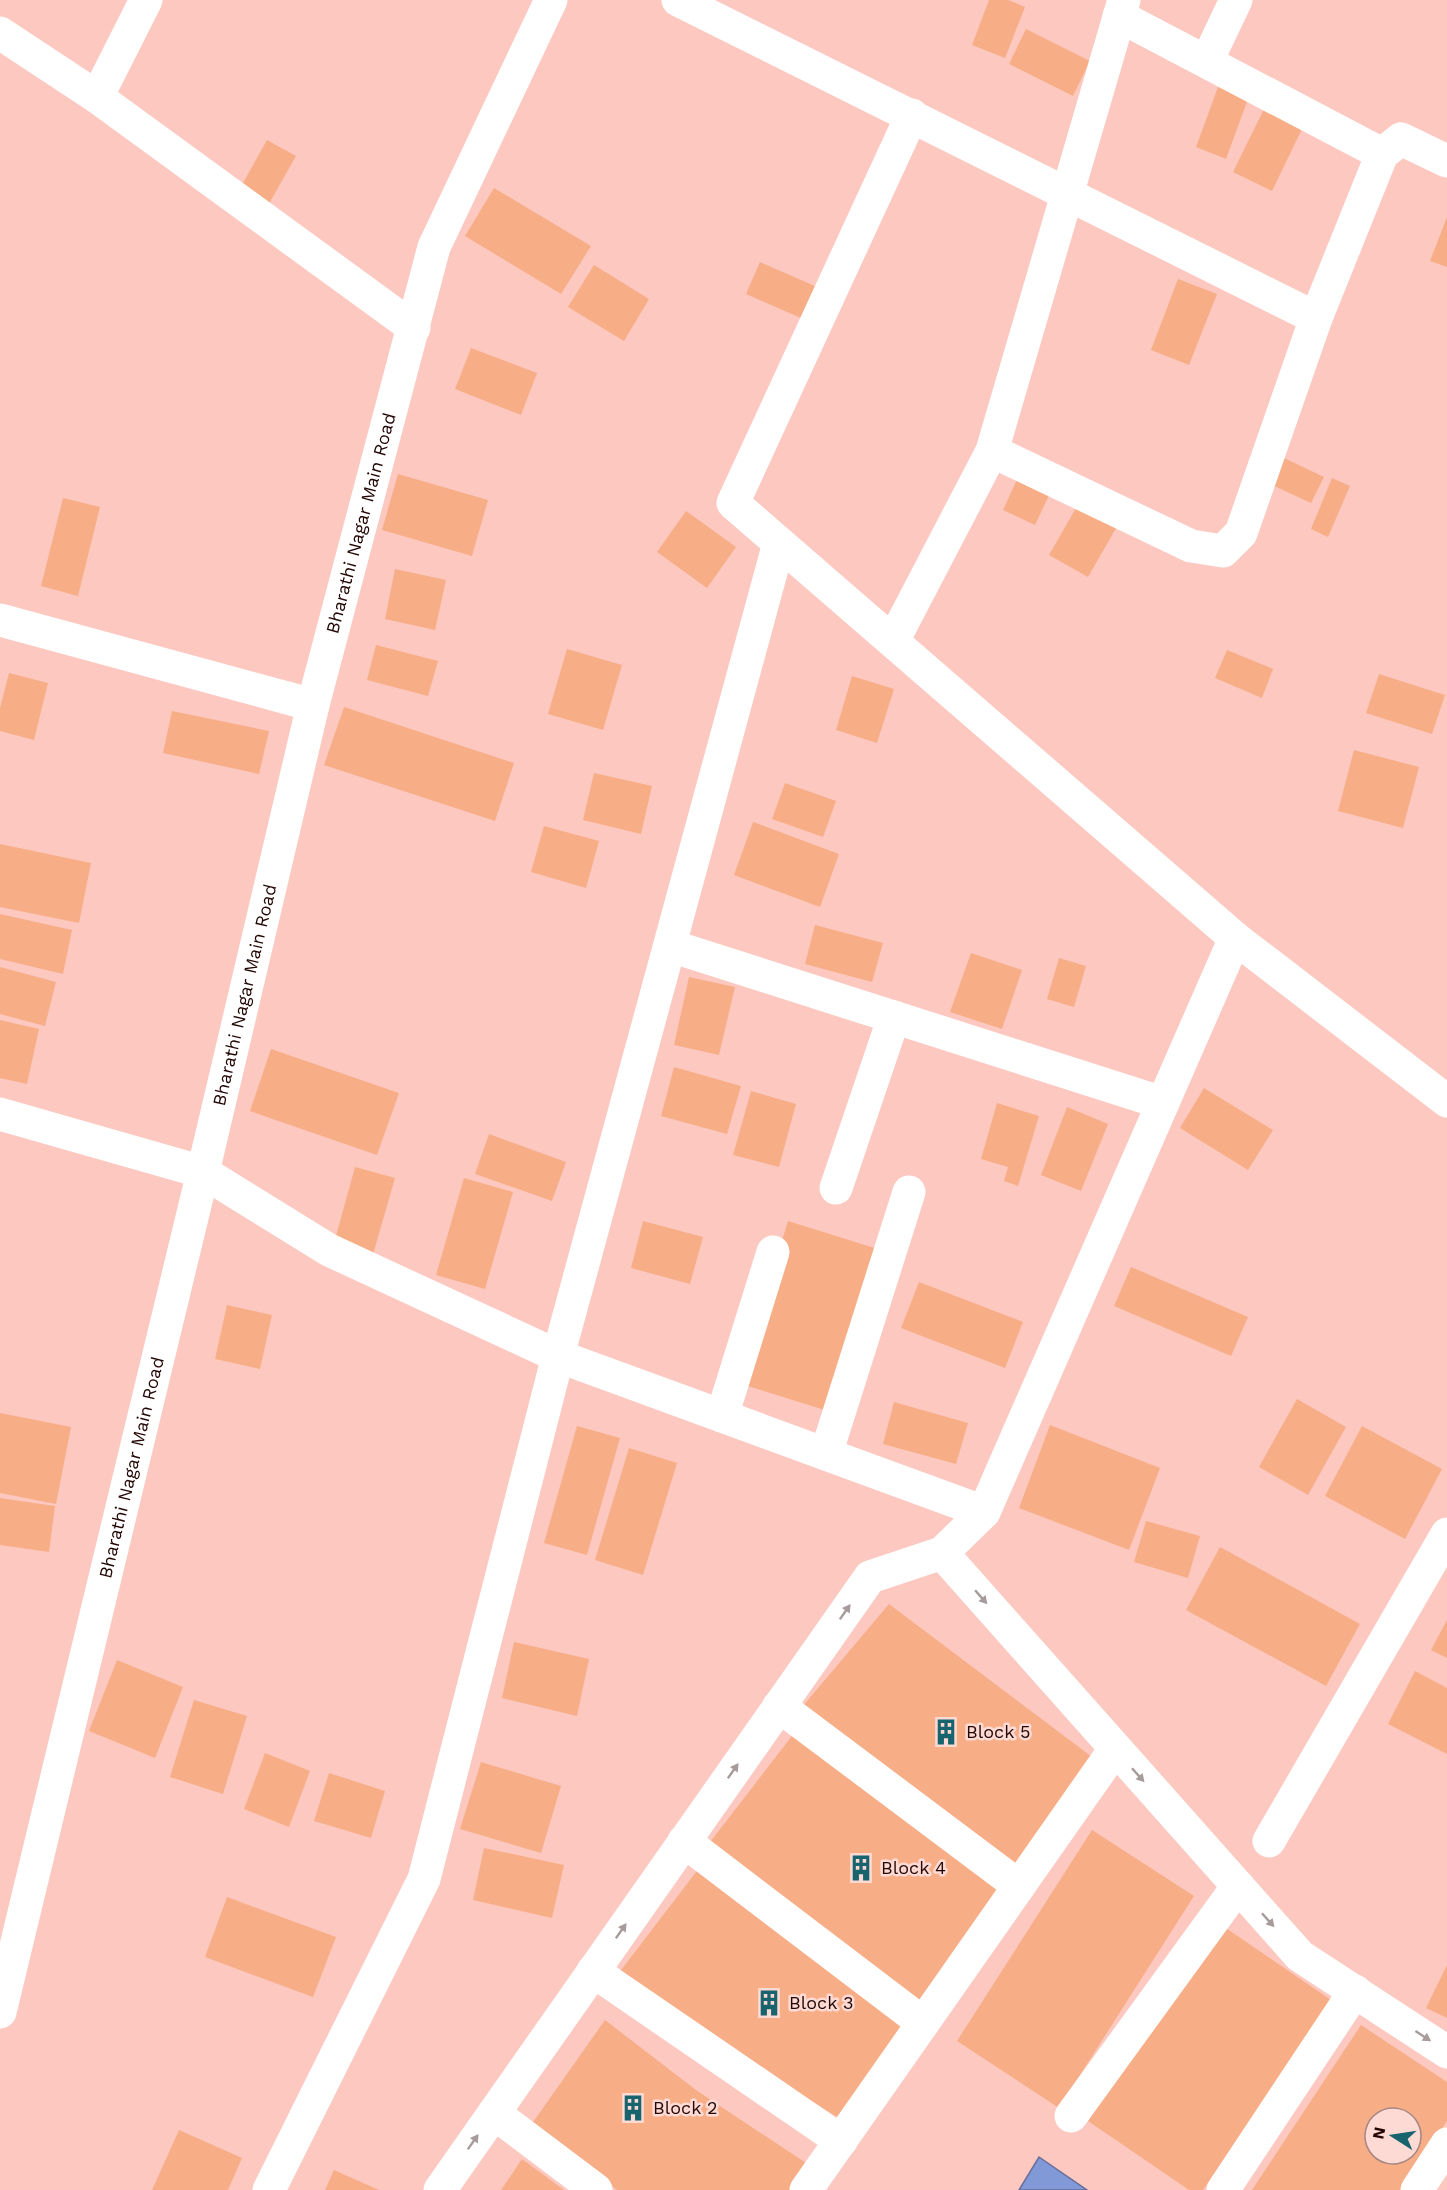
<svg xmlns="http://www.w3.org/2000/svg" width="1447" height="2190" font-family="'Work Sans',sans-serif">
<rect width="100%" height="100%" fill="#fcc8c0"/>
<polygon fill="#8299d8" stroke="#666d99" stroke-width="1.5" points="1039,2157 1087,2190 1019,2190"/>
<g fill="#f7ae87" fill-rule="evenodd">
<polygon points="989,0 1008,0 1025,7 1005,58 972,45"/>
<polygon points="1026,29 1090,61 1073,96 1009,64"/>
<polygon points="1218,87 1248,99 1226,159 1196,147"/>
<polygon points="1264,109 1303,127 1272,191 1233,172"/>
<polygon points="267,140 296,156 266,209 238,192"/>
<polygon points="494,188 591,246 561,294 465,236"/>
<polygon points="1447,217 1447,267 1430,261"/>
<polygon points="760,262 817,287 803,319 746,294"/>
<polygon points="594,265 649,299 624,341 568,307"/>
<polygon points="1178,279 1217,294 1189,365 1151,350"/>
<polygon points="471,348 537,373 521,415 455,389"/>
<polygon points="1284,458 1324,477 1311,503 1272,485"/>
<polygon points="1020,473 1052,489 1035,525 1003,510"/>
<polygon points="398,474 488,500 472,556 382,530"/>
<polygon points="1332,478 1350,486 1328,537 1311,529"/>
<polygon points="63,498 100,507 78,596 41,586"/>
<polygon points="1080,501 1119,523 1088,577 1049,555"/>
<polygon points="686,511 736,547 707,588 657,552"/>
<polygon points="395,569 446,580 435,630 385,619"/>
<polygon points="376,645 438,661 428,696 367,680"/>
<polygon points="567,649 622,665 603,730 548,714"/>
<polygon points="1227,650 1273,669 1262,698 1215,678"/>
<polygon points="9,673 48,683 34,740 0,731 0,708"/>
<polygon points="1379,674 1445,695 1432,734 1366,713"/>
<polygon points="852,676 894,689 877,743 836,730"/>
<polygon points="344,707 514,763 495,821 324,765"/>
<polygon points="172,711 269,731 259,774 163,753"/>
<polygon points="1354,750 1419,767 1403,828 1338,811"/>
<polygon points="594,773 652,786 641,834 583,820"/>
<polygon points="785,783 836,801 823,837 772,819"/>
<polygon points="753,822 839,854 820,907 734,875"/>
<polygon points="544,826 599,841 586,888 531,872"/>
<polygon points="0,844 91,863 79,923 0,907"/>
<polygon points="0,914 72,930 63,974 0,959"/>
<polygon points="815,925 883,943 872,982 805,964"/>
<polygon points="971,953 1022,970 1002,1029 950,1012"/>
<polygon points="1059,958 1086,966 1074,1007 1047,999"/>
<polygon points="0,967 56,982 45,1026 0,1014"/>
<polygon points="689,977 735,987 719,1055 674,1045"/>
<polygon points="0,1020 39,1029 27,1084 0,1078"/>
<polygon points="271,1049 399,1093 377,1155 250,1111"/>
<polygon points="674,1067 741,1086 727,1134 661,1116"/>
<polygon points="1204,1088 1273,1130 1248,1170 1180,1128"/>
<polygon points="751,1091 796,1104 779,1167 733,1155"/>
<polygon points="997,1103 1039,1116 1018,1186 1004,1181 1008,1167 981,1159"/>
<polygon points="1067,1107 1108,1124 1081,1191 1041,1175"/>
<polygon points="489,1134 566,1162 552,1201 475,1174"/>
<polygon points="355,1167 395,1178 372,1258 333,1247"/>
<polygon points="464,1178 513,1192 485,1289 436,1275"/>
<polygon points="643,1221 703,1237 690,1284 631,1268"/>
<polygon points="788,1221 881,1250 831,1412 738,1383"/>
<polygon points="1131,1267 1248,1317 1231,1356 1114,1306"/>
<polygon points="919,1282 1023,1322 1005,1368 901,1328"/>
<polygon points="227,1305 272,1315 260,1369 215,1359"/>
<polygon points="1297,1399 1346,1427 1308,1495 1259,1467"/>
<polygon points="894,1402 968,1423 956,1464 883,1444"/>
<polygon points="0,1413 71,1427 56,1504 0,1493"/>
<polygon points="1050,1425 1160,1468 1129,1550 1019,1508"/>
<polygon points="577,1426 620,1438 587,1555 544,1543"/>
<polygon points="1362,1426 1442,1469 1405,1539 1325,1496"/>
<polygon points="629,1448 677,1463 643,1575 595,1560"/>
<polygon points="0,1498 55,1506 49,1552 0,1545"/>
<polygon points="1146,1521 1200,1536 1188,1578 1134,1562"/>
<polygon points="1220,1547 1360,1624 1326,1686 1186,1610"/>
<polygon points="889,1604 1092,1757 913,2016 704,1850 795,1732 802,1707"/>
<polygon points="1447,1620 1447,1658 1431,1650"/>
<polygon points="514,1642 589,1659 577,1716 502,1698"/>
<polygon points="117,1660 183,1687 155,1758 89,1731"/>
<polygon points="1415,1671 1447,1688 1447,1754 1388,1724"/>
<polygon points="194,1700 247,1716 223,1794 170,1777"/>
<polygon points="265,1753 310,1771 289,1827 244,1809"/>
<polygon points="481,1762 561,1786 541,1853 460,1829"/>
<polygon points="329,1773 385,1791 371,1838 314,1821"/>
<polygon points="1092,1830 1194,1896 1059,2108 957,2041"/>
<polygon points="484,1848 564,1865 552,1918 473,1900"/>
<polygon points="706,1859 911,2027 842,2120 615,1978"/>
<polygon points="227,1897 336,1937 313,1997 205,1957"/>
<polygon points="1220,1924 1331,2000 1203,2190 1189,2190 1088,2121"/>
<polygon points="1447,1965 1447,2018 1426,2008"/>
<polygon points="605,2020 696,2090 809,2165 792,2190 617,2190 531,2125"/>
<path d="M1361,2025L1447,2082V2121L1401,2190H1252ZM1375,2118H1411V2154H1375Z"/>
<polygon points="179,2130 242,2158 228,2190 152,2190"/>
<polygon points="522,2159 564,2190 501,2190"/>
<polygon points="334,2170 379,2190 325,2190"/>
</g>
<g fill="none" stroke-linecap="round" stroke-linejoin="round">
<g stroke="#fff" stroke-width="33">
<polyline points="678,0 1316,318"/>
<polyline points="1119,16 1382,154"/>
<polyline points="0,33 97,97 414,328"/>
<polyline points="1207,61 1236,0"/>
<polyline points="97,97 146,0"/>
<polyline points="912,115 733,503 1235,938 1447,1101"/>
<polyline points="992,451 1191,546 1223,551 1241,533 1316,318 1382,154 1401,139 1447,161"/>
<polyline points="0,620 313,705"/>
<polyline points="893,641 992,451 1124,0"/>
<polyline points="671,946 1163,1103"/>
<polyline points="0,1114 203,1172 329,1250 558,1356 984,1512"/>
<polyline points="836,1188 894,1017"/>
<polyline points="722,1416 773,1252"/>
<polyline points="826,1454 909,1192"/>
<polyline points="942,1553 1300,1956 1447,2052"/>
<polyline points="779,1706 1019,1886"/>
<polyline points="684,1841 923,2023"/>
<polyline points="1269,1841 1447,1534"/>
<polyline points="593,1971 841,2141"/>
<path id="s1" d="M0,2012L203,1172L313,705L434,247L551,0"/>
<polyline points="494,2113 596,2190"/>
<polyline points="1071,2116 1238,1886"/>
<polyline points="269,2190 424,1879 558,1356 779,543"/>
<polyline points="440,2190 870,1577 942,1553 984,1512 1235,938"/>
<polyline points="806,2190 1115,1749"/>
<polyline points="1223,2190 1355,1991"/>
<polyline points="1417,2190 1447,2144"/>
</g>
</g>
<defs><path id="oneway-solid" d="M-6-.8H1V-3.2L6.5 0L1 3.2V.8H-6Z" transform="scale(1.5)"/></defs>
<g fill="#a79c9b">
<use href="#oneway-solid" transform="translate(981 1597) rotate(49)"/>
<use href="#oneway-solid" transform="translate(845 1612) rotate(-55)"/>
<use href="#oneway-solid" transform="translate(733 1771) rotate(-55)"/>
<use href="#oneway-solid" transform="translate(1138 1775) rotate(48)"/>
<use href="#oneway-solid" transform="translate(1268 1920) rotate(48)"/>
<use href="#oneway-solid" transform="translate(621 1931) rotate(-55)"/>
<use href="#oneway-solid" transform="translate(1423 2036) rotate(33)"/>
<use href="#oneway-solid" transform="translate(473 2142) rotate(-55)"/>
</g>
<defs>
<g id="building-bare" transform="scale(2.07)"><path d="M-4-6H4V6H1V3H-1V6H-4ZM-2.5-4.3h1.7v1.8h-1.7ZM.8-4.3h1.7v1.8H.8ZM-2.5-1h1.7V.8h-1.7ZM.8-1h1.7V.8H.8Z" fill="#18646e" stroke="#fedad5" stroke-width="2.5" paint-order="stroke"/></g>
</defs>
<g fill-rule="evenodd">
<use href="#building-bare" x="946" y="1732"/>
<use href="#building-bare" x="861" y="1868"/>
<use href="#building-bare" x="769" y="2003"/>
<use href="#building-bare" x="633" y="2108"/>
</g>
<g text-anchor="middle" stroke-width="5" stroke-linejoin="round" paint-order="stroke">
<g font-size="18" fill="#230705" stroke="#fedad5">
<text dy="6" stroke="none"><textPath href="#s1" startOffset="1532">Bharathi Nagar Main Road</textPath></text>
<text dy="6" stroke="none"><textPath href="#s1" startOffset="1046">Bharathi Nagar Main Road</textPath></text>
<text dy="6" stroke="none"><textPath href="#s1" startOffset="560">Bharathi Nagar Main Road</textPath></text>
</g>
<g font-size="18" fill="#230705" stroke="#fedad5" text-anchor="start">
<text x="966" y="1738">Block 5</text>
<text x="881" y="1874">Block 4</text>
<text x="789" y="2009">Block 3</text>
<text x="653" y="2114">Block 2</text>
</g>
</g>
<g transform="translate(1393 2136) rotate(282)"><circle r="28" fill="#fedad5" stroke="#a68682" stroke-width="1.5"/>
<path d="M0-4.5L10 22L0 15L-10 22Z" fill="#18646e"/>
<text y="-9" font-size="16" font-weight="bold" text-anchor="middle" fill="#230705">N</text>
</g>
</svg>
